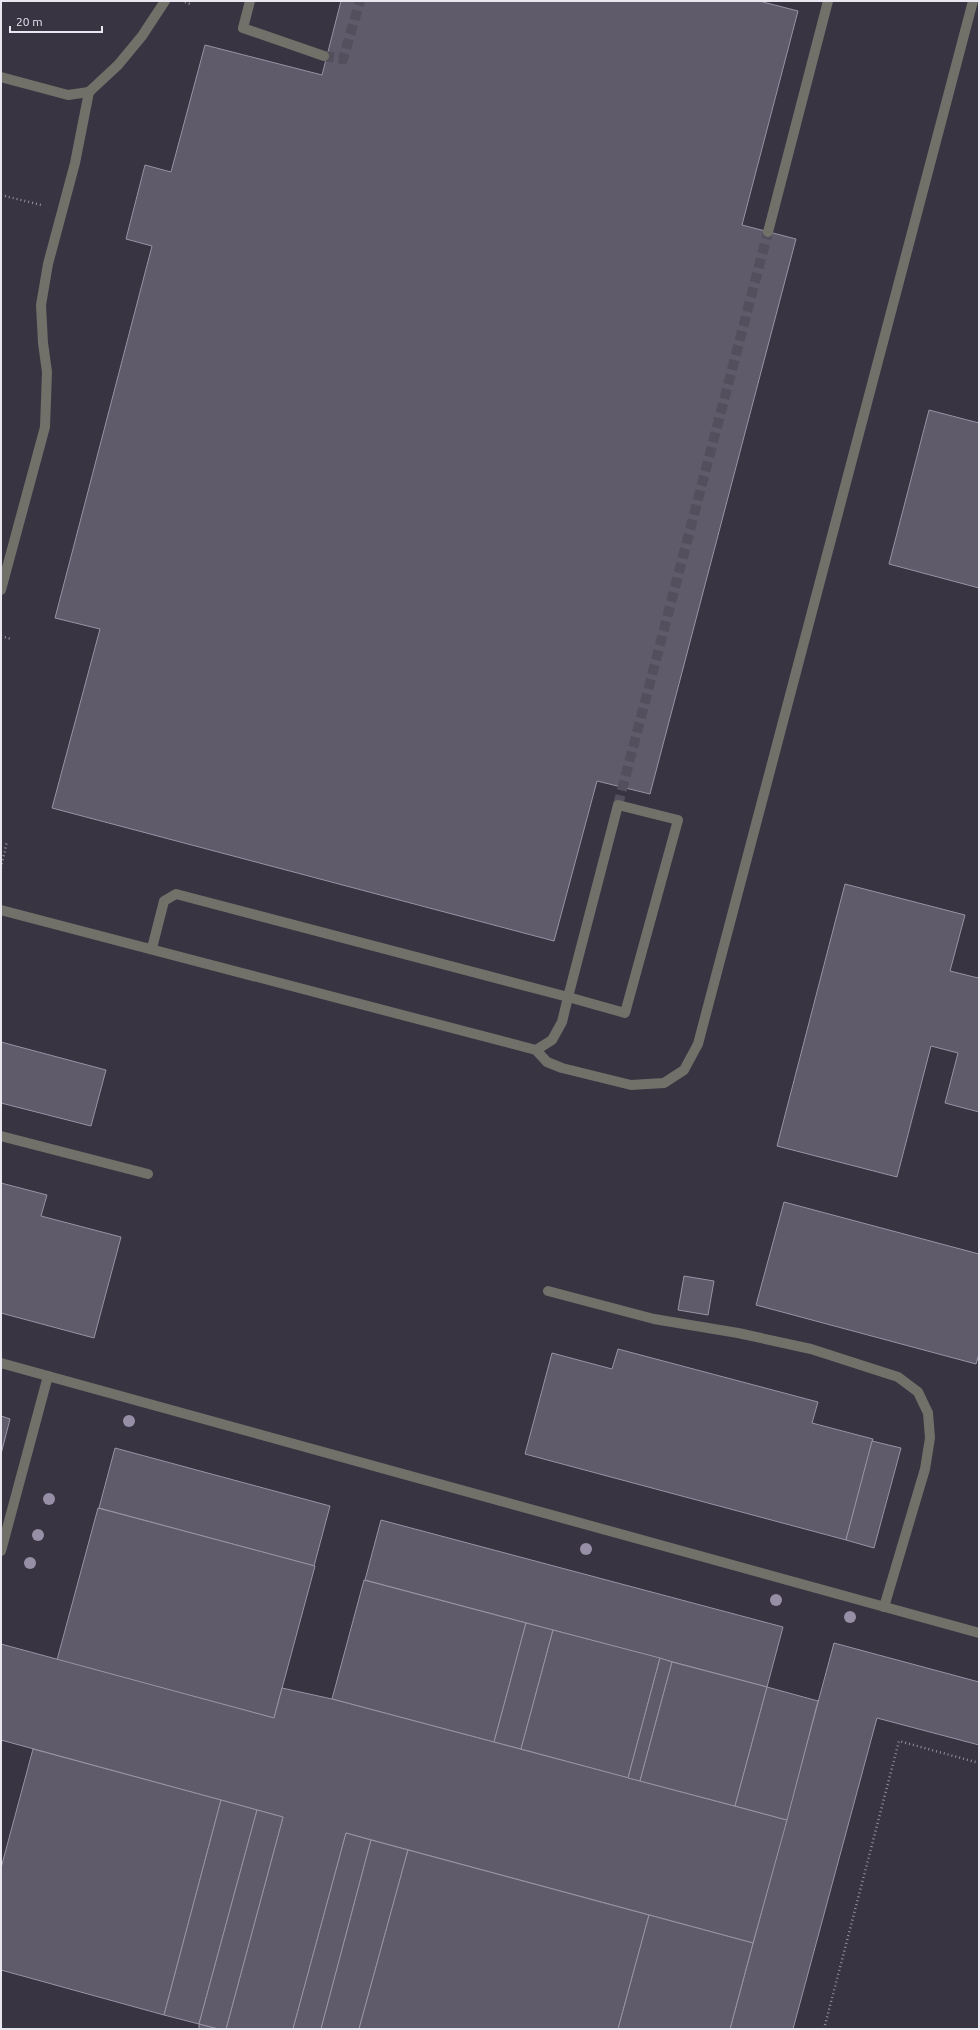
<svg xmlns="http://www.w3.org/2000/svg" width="980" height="2030" font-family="Ubuntu,sans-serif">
<rect width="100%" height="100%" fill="#383442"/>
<g fill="#5f5b6b" stroke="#9893a5">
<polygon points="341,1 759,1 798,11 742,225 796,239 650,794 597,781 554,941 52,808 100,629 55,618 152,246 126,239 145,165 171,172 205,45 322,75"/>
<polygon points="929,410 979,423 979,588 889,564"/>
<polygon points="845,884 965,915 950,971 978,978 979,974 979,1112 945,1103 958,1053 931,1046 897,1177 777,1146"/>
<polygon points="1,1042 106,1070 91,1126 1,1103"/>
<polygon points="1,1183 47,1195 41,1216 121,1237 94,1338 1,1313"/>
<polygon points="784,1202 979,1254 979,1354 976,1364 756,1305"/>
<polygon points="684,1276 714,1281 708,1315 678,1310"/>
<polygon points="618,1349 818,1402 812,1423 873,1439 846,1540 525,1454 552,1353 612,1369"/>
<polygon points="1,1416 10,1419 1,1454"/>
<polygon points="872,1441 901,1448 874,1548 846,1540"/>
<polygon points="115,1448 330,1506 314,1566 99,1508"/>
<polygon points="98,1508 315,1566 274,1718 57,1660"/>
<polygon points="381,1520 783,1627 767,1687 365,1580"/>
<polygon points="364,1580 526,1623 494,1742 332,1699"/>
<polygon points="526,1623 553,1630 521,1749 494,1742"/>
<polygon points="553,1630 660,1658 628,1778 521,1749"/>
<polygon points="834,1643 979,1682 979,1745 877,1718 793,2029 730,2029"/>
<polygon points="1,1644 274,1718 282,1688 332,1699 787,1820 753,1943 346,1833 293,2029 226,2029 283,1817 1,1740"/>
<polygon points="660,1658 672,1662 640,1781 628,1778"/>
<polygon points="672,1662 767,1687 735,1806 640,1781"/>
<polygon points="767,1687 818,1701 787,1820 735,1806"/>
<polygon points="33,1749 221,1800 164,2015 1,1970 1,1868"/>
<polygon points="221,1800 257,1810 199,2024 164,2015"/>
<polygon points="257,1810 283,1817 226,2029 218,2029 199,2024"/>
<polygon points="346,1833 371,1840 321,2029 293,2029"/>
<polygon points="371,1840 408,1850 359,2029 321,2029"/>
<polygon points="408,1850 649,1915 618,2029 359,2029"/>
<polygon points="649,1915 753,1943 730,2029 618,2029"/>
<polygon points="199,2024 218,2029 199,2029"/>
</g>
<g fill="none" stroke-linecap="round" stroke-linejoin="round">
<g stroke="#534f5c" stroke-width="10" stroke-dasharray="10 5" stroke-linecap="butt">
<polyline points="324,56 343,59 360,1"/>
<polyline points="618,805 768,232"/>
</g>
<g stroke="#94919d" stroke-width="2.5" stroke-dasharray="1 3" stroke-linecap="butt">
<polyline points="185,2 190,4 191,1"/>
<polyline points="1,195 41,205"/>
<polyline points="1,636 11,639"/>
<polyline points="1,868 7,841"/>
<polyline points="824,2029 899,1741 979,1763"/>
</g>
<g stroke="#717169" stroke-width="10">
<polyline points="250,1 243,28 324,56"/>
<polyline points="1,77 68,95 89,92"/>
<polyline points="768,232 828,1"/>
<polyline points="1,590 45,427 47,372 43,343 41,305 48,264 75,163 89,92 118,65 142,36 165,1"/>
<polyline points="1,910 536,1050 547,1062 562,1068 631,1085 664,1083 684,1070 698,1044 973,1"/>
<polyline points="152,948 164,901 176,894 568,997 625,1013 678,820 618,805 568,997 562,1022 552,1040 536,1050"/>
<polyline points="1,1136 148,1174"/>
<polyline points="548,1291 654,1319 738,1333 811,1349 898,1377 918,1392 928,1413 930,1438 925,1469 884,1607"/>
<polyline points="1,1363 979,1633"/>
<polyline points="1,1551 48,1376"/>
</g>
</g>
<g fill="#968fa6">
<circle cx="129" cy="1421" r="6"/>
<circle cx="49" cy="1499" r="6"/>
<circle cx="38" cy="1535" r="6"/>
<circle cx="586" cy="1549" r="6"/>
<circle cx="30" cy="1563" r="6"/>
<circle cx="776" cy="1600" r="6"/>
<circle cx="850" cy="1617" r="6"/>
</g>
<rect width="980" height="2030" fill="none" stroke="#e9e7f0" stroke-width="4"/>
<path d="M10 26v6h92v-6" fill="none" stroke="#e9e7f0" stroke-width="2"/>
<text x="16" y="26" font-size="12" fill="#e9e7f0" stroke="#383442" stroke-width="3" paint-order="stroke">20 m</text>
</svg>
